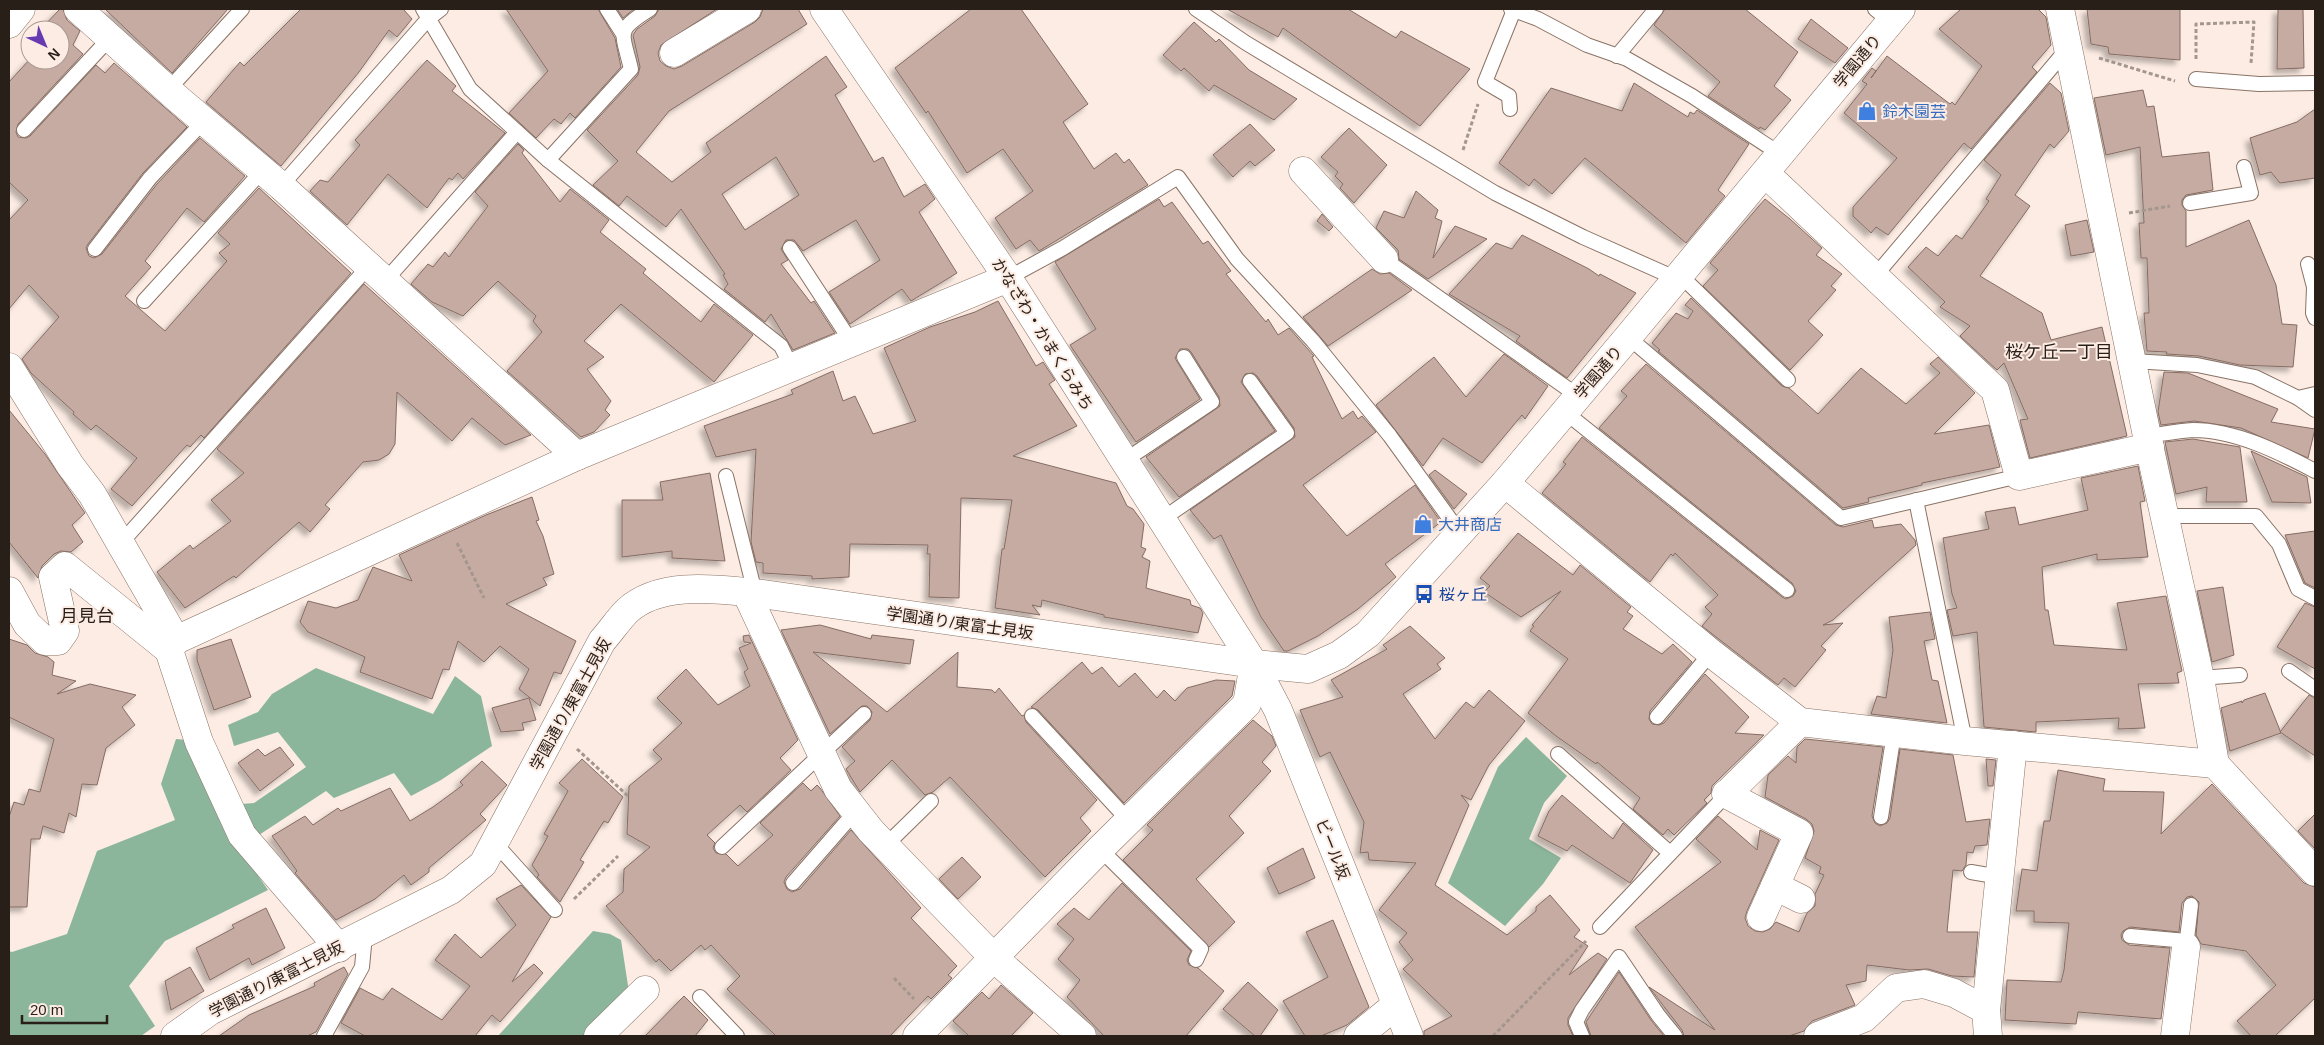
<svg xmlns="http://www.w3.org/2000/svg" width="2324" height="1045" font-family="Helvetica,'Noto Sans JP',sans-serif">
<defs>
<filter id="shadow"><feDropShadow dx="-4.5" dy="4.5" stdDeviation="2.5" flood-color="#0004"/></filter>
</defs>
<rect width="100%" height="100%" fill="#fcece3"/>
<g fill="#8bb69c">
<polygon points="316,668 433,714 455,676 481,696 492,746 441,780 411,796 394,773 334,798 326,791 239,848 268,890 165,941 129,986 155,1026 141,1036 9,1036 9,951 12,952 67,934 97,851 175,820 161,784 176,739 188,740 217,806 254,803 306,767 278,732 234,746 228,725 258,712 272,694"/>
<polygon points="1526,737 1567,776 1544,803 1529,839 1561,858 1543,884 1505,926 1448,883 1498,767"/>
<polygon points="593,931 610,934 621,940 629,992 584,1036 498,1036"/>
</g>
<g fill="#c6aba2" stroke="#856c64" fill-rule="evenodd" filter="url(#shadow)">
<polygon points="60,9 63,9 67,20 80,31 73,45 83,54 18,124 16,132 18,137 26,138 30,136 96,65 105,73 114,63 187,127 143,173 88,244 86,248 89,256 94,258 102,254 157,184 200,138 245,176 204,222 187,208 145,261 151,267 125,296 165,331 227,261 219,253 230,244 218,233 259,188 351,273 204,438 201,435 190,447 187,445 132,506 111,489 137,458 96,425 91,430 73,414 74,412 31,373 22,359 59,317 29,285 9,309 9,220 28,200 9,182 9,82 30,59 60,60 60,30 40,30"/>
<polygon points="105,9 228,9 172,73"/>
<polygon points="301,9 405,9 404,10 412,19 397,37 389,30 359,72 281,166 206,102 240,62 244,66"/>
<polygon points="506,9 598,9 615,38 621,67 575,118 570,113 561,124 554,119 536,138 509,113 548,71"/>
<polygon points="617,9 634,9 623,18"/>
<path d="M659,9H717L661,45L658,53L660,61L666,66L674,69L682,66L755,22L760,17L763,9H798L807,24L669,111L636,152L672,182L711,152L706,143L826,56L847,87L835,95L874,162L883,157L904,197L925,184L935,199L919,212L957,273L911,301L902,289L850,324L829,292L880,260L856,220L803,251L794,240H786L781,249L788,260L781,264L811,303L814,301L835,333L793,350L771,314L765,322L724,289L728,284L723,275L725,274L681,209L666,227L627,196L619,206L593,185L618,161L587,130L638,75L640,67L633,35L637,29L655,16ZM776,157L799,195L745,230L722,194Z"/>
<polygon points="971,9 1021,9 1088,104 1063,122 1094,169 1116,153 1124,163 1129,159 1148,185 1039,251 1030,240 1016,249 995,218 1033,191 1003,149 967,173 928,111 926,113 895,68"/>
<polygon points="1227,9 1348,9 1396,38 1401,31 1470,69 1420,126 1283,28 1278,37"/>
<polygon points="1665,9 1745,9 1798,52 1774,86 1791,100 1765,130 1760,127 1759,129 1708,96 1720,82 1654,25"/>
<polygon points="1961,9 2038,9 2046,17 2051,45 2032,67 2037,72 1971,149 1964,143 1888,235 1876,227 1871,233 1853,216 1853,207 1897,158 1844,113 1867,84 1862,81 1872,68 1876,71 1871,78 1887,56 1950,104 1952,102 1955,105 1982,66 1939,29"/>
<polygon points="2087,9 2180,9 2180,60 2109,54 2108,47 2091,44"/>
<polygon points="2278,9 2303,9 2304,68 2277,69"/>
<polygon points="1811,19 1848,48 1835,63 1798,39"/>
<polygon points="1194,22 1216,42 1219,39 1249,70 1297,99 1274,120 1214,85 1209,91 1184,68 1181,71 1163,55"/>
<polygon points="427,60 456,86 452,91 505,133 463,179 458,173 452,180 449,178 427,208 388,174 347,225 310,191 320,180 328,182 360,145 355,140"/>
<polygon points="1634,83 1688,117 1690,112 1694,114 1697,110 1749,144 1718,190 1725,196 1686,243 1585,158 1552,194 1534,179 1529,186 1499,163 1551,88 1622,111"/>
<polygon points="2050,83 2061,93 2069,131 2054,148 2050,144 2015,195 2030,206 1980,276 2042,313 2051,340 2102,327 2127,436 2030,458 2020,420 2028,419 2004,363 1997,370 1960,336 1970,326 1940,307 1945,302 1908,267 1926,247 1938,256 1956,235 1962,239 1989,201 1986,199 2001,175 1984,160"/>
<polygon points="2143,90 2147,107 2154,106 2162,157 2209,152 2213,190 2186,195 2182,200 2182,205 2186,211 2186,247 2249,220 2276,285 2282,324 2297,325 2293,367 2240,365 2199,356 2166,354 2167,352 2147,351 2144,313 2149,313 2147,258 2141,258 2139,223 2144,223 2140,147 2106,155 2094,98"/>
<polygon points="2315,109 2315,178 2280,183 2271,172 2260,175 2250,138 2297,122"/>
<polygon points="1250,124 1275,150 1255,166 1250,161 1233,177 1213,155"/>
<polygon points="1349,128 1387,165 1354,203 1340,188 1343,184 1335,176 1338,172 1321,157"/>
<polygon points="518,144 524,150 522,153 560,202 570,189 609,220 600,232 646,269 643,273 701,322 714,304 753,335 714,382 621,304 584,341 604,357 587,369 611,401 605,410 610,415 594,432 581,437 507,371 542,332 533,321 536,316 498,281 463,316 432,302 411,284 428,264 433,267 445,252 449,257 488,206 475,192"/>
<polygon points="1416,191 1438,210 1435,218 1442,221 1433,258 1455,226 1487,239 1428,279 1399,259 1398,250 1376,228 1384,211 1404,218"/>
<polygon points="1159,199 1164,207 1172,202 1203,244 1208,241 1231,271 1226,274 1266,322 1268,319 1278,335 1289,328 1306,347 1314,356 1312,357 1342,419 1353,411 1358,419 1362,416 1376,432 1303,485 1347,536 1415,485 1441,522 1385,564 1396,577 1358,609 1318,636 1288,651 1284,651 1261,617 1221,535 1214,539 1190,510 1295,437 1294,428 1257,376 1253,373 1245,374 1241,382 1275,431 1179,497 1146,457 1220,406 1219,397 1191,352 1188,349 1180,349 1175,358 1200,399 1136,442 1070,345 1096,329 1055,262"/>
<polygon points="1765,199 1790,219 1822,248 1816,255 1842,274 1831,286 1836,290 1808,321 1823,335 1790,370 1703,286 1718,270 1710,263"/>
<polygon points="1322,214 1333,227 1329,231 1317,221"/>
<polygon points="2087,220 2094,252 2071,256 2065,225"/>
<polygon points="1522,235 1589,269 1599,276 1600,274 1636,293 1567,378 1516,341 1520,336 1449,294 1496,243 1512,249"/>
<polygon points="1372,269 1380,274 1389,273 1412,290 1328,346 1303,317"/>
<polygon points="364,284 531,435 505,445 472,418 452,441 397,392 395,444 389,454 379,460 363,462 325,505 330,509 310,532 299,522 236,578 234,576 185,608 157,572 190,545 193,549 231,521 211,500 244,473 217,449"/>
<polygon points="1691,298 1782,386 1789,388 1818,414 1861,368 1906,404 1940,373 1930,364 1938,357 1975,393 1934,434 1989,425 2000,467 1922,483 1922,485 1868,498 1869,502 1843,508 1658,351 1660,350 1652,343 1676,313 1688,319 1693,311 1685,305"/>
<polygon points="998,301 1036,366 1043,362 1055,380 1049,384 1077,426 1013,456 1116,483 1127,506 1133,509 1144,524 1141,547 1146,549 1142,557 1150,561 1146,588 1190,600 1191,605 1200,608 1203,613 1198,633 1104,617 1104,615 1042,600 1041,607 1032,605 1040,615 995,608 1002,549 1004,549 1012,500 961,498 959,598 929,597 930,554 927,554 928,545 850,544 849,577 812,579 812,576 763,573 763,563 756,562 751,542 756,449 716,457 704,426 793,394 791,390 833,371 843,401 855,396 873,434 916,421 884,348 930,327 975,312"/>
<polygon points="1504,354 1548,386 1525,419 1522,415 1482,463 1443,438 1423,466 1376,405 1434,357 1466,397"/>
<polygon points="1646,364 1836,525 1843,527 1872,520 1874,528 1901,524 1915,540 1916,545 1833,620 1823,625 1843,623 1821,646 1826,650 1795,687 1784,678 1778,685 1702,626 1712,614 1705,607 1718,595 1675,553 1673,556 1671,554 1650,582 1542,493 1566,464 1563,462 1582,437 1782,597 1786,599 1793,596 1796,591 1792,583 1599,428 1627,396 1621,391"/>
<polygon points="2164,372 2188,373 2278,409 2271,422 2315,429 2308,458 2241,428 2194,421 2161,425 2158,412"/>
<polygon points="9,410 45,454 85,513 72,525 83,542 71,552 61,551 54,554 42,566 38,578 9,542"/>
<polygon points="2193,439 2240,447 2247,502 2206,502 2207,487 2176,494 2165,442"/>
<polygon points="2251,451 2307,477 2311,503 2272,502"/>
<polygon points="2138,466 2145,501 2140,502 2148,557 2097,560 2097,554 2042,567 2045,610 2048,610 2054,645 2127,650 2117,603 2166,596 2182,671 2177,673 2179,683 2138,684 2145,728 2118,729 2119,718 2036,722 2036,732 1984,727 1977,632 1953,636 1947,610 1957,608 1952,594 1943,538 1989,529 1985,512 2015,507 2019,525 2088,510 2081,478"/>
<polygon points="1435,470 1467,494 1454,509 1429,475"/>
<polygon points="710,473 725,561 672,558 672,551 622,557 622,500 663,500 660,482"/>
<polygon points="532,497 539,520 536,521 543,536 554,574 543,578 547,585 506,604 576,641 561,674 554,672 540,706 519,689 529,669 500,646 484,662 458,641 449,670 443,669 432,699 360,672 365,657 308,632 300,622 308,601 336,608 358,600 373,567 412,581 399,555 486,515"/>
<polygon points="2315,531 2315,588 2305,583 2285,535"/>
<polygon points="1518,533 1573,575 1580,565 1631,607 1627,612 1633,616 1623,629 1662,654 1673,644 1692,662 1650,711 1649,719 1652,724 1659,725 1664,723 1705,674 1749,717 1735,733 1764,735 1712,786 1711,793 1704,800 1707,803 1674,835 1668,829 1663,835 1633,809 1640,798 1597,762 1596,764 1556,736 1528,713 1568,659 1530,631 1534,626 1532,625 1561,591 1521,617 1484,592 1490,586 1480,578"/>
<polygon points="2223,587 2234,655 2212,662 2197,591"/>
<polygon points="2305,603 2315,607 2315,669 2277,647"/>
<polygon points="1930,612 1935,639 1924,641 1932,680 1938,681 1947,723 1871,714 1877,696 1886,698 1893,650 1889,617"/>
<polygon points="820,625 871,639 872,635 914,640 910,664 813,652 887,712 958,652 957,687 992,690 995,693 999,688 1022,716 1024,715 1026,722 1097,800 1080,818 1091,831 1045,877 950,777 933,792 925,795 892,760 860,792 846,769 855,761 842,747 870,720 872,712 867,706 862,706 830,734 781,630"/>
<polygon points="1410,626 1445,658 1437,664 1441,669 1403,694 1435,739 1466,702 1474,708 1489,690 1525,721 1489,765 1471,800 1461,795 1469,805 1435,885 1507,935 1536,911 1536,907 1550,895 1580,930 1574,937 1588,946 1569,975 1598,953 1607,959 1568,1018 1568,1025 1573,1036 1424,1036 1424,1031 1452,1016 1403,969 1413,960 1399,942 1407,933 1379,910 1416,863 1369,860 1368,852 1360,853 1364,822 1330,752 1320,757 1300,710 1343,697 1331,680 1387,649 1383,645"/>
<polygon points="749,635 798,740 780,758 791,770 747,812 740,805 707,835 715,843 713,848 716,853 726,854 738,866 773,835 760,823 803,783 811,791 817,785 820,788 840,816 786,877 784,882 787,889 792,892 800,889 851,830 921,908 911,918 957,966 948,975 952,978 931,999 928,996 890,1036 776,1036 727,989 740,976 711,945 705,950 701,945 671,971 659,959 656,962 606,906 623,892 624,869 650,847 627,834 629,786 662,759 653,750 682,723 657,698 686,669 718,705 750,686 744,672 748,669 739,648 751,643 744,642 743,636"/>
<polygon points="9,639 27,645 35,653 48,657 54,662 52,675 76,681 57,694 90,684 136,695 122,707 135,725 106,748 97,785 82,784 76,817 69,813 64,833 43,826 40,839 31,839 27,907 9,907 9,817 14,802 24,805 29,789 40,792 54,739 9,717"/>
<polygon points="231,639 251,697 214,710 197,660 197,650"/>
<polygon points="1082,662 1092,674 1102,667 1119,687 1135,673 1157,698 1164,690 1175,701 1187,688 1216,680 1235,681 1232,696 1124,803 1038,710 1031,707"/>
<polygon points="2265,693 2281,733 2230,751 2221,708 2242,701 2242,703 2244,700"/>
<polygon points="2309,695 2315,698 2315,756 2280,732"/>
<polygon points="529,698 536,720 522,723 524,730 501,732 492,708"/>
<polygon points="1253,720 1272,736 1276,746 1262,762 1271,771 1229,816 1244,833 1196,879 1235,922 1209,947 1123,860 1153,830 1147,825"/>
<polygon points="1805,739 1883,747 1872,816 1875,823 1880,826 1887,823 1890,818 1900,749 1953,755 1966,822 1990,819 1987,845 1975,846 1973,853 1967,852 1966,865 1962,871 1953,870 1947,932 1978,932 1974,977 1952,976 1928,969 1909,970 1867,965 1866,981 1846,985 1855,1005 1812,1021 1804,1031 1789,1036 1684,1036 1682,1030 1649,987 1715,1030 1635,927 1721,862 1696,839 1718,816 1757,850 1760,830 1779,840 1747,911 1745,918 1748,926 1755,931 1763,932 1770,929 1776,922 1799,932 1807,913 1815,906 1815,894 1824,875 1819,873 1821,867 1805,858 1814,831 1812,824 1806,819 1765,797 1768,775 1788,756 1796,763 1797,747"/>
<polygon points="280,747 294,765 260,791 238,763 258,749 265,756"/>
<polygon points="582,759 623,797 608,823 604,821 580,860 584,862 560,902 537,877 539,875 532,865 548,836 544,834 568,791 559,783"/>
<polygon points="1986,759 1996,760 1993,786 1988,786"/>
<polygon points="482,761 507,785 480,814 486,820 429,868 429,872 411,885 404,875 375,899 336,920 295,873 297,871 272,836 305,816 313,825 338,808 341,811 390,788 410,821 433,807 463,785 460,782"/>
<polygon points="2058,770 2105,779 2103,791 2164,792 2161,834 2212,784 2304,883 2315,887 2315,998 2275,1036 2251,1036 2237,1021 2276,985 2246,951 2201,944 2196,935 2199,902 2192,896 2187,897 2182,903 2179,932 2130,927 2123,931 2121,935 2122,940 2129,945 2170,948 2161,1019 2078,1012 2076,1024 2005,1020 2007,980 2061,982 2064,970 2069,923 2034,922 2034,911 2016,911 2022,869 2037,871 2044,821 2050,821"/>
<polygon points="1562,795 1613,839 1623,823 1653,850 1630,883 1572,845 1567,851 1538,836 1549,811"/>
<polygon points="2315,814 2315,849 2298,831"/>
<polygon points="1303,848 1315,878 1279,894 1267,868"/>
<polygon points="962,857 981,877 958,899 939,879"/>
<polygon points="1122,883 1191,951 1187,960 1189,965 1198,968 1224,991 1186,1036 1104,1036 1067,997 1080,980 1058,959 1074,939 1057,924 1074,908 1089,920"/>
<polygon points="521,885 551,917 512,982 534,964 543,973 500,1022 492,1015 475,1036 365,1036 341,1023 360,988 383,1000 392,988 442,1020 470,986 435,960 455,934 481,958 516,925 496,899"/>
<polygon points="266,908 285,948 252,965 249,958 210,980 196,948 234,928 232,925"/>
<polygon points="1333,920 1369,1007 1347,1025 1321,1036 1305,1036 1283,1001 1328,977 1306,932"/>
<polygon points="190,967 204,991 171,1010 165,981"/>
<polygon points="344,967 348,974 316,1032 307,1036 219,1036 249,1015 315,986 314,983"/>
<polygon points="1619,972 1651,1020 1664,1036 1591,1036 1586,1022"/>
<polygon points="1248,982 1278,1010 1260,1036 1255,1036 1223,1009"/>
<polygon points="1001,985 1033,1013 1011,1036 969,1036 953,1021 982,992 989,999"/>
<polygon points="684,996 708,1020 695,1036 645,1036"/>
</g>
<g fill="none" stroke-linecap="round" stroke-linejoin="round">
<g stroke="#8a7366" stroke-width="16">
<g id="service">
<polyline points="423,9 470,89 548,160 781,346 792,368"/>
<polyline points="607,9 623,34"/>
<polyline points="1196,9 1246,43 1495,193 1583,237 1675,278"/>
<polyline points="1511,9 1538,19 1587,45 1627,59 1692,96 1780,154"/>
<polyline points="1875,9 1890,21"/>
<polyline points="1617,56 1656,9"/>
<polyline points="2196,79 2259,84 2315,83"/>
<polyline points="168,90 242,9"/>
<polyline points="1510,109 1509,96 1485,82 1514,10"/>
<polyline points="24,130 110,38"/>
<path d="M548,160L631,69C622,31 615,31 650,9"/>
<polyline points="281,186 428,19 441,9"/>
<polyline points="2190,203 2251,193 2244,167"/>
<polyline points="790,248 852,343"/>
<polyline points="95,249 150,178 204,121"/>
<polyline points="1384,259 1578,396"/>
<polyline points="2308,264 2314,287 2313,313 2315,318"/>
<polyline points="1679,274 1788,380"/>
<polyline points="1875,276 2068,48"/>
<polyline points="1008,278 1063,248 1178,177 1237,259 1313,341 1390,436 1460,533"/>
<polyline points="385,281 517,132"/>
<polyline points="144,301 263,170"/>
<polyline points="1628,337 1841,518 2019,476"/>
<polyline points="2133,361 2197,365 2255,377 2298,398 2315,394"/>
<polyline points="2298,398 2315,410"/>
<polyline points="1565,412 1787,590"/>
<path d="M2147,436C2162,434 2178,431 2193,430C2235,430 2279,452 2315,471"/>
<polyline points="1124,461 1212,402 1184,357"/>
<polyline points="726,476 755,593"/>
<polyline points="1916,500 1965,741"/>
<polyline points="2165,516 2256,516 2279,544 2298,589 2315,598"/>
<polyline points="1161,520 1287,433 1250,381"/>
<polyline points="120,544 369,266"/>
<polyline points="2289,671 2315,689"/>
<polyline points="2200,678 2240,675"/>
<polyline points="1032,716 1129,821"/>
<polyline points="1657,717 1711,653"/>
<polyline points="1558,754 1670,853"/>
<polyline points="1881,817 1894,733"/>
<polyline points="494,842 555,910"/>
<polyline points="885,846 931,801"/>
<polyline points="722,847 864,714"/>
<polyline points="1100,849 1201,949 1196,960"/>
<polyline points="1971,872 2000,877"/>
<polyline points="793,883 855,812"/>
<polyline points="1600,927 1729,792"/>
<polyline points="2130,936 2187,941"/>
<polyline points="2186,947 2191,905"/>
<polyline points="700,997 737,1036"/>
<polyline points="324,1036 362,967 365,935"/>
<polyline points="1582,1036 1576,1022 1582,1010 1619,957 1658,1015 1675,1036"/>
</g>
</g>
<g stroke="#8a7366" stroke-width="29">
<g id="minor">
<polyline points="78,9 178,99 281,186 577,456"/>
<polyline points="824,9 1008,278 1254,664 1278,710 1409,1036"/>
<polyline points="2060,9 2147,436 2200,678 2215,764 2315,872"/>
<polyline points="9,24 21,9"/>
<polyline points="674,53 747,9"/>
<polyline points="1303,171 1384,259"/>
<polyline points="1765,173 1995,390 2019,476 2150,447"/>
<polyline points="9,367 70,465 92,494 176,640"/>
<polyline points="1505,483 1711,653 1800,722 1965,741 2215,764"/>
<polyline points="9,591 27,624 45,641 58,641 65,631 53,577 65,566 169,650"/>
<polyline points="746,592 838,789 871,831 994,958 1082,1036"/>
<polyline points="1729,792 1800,722"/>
<polyline points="1726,794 1799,833 1761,917"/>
<polyline points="1775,886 1801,899"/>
<polyline points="339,948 242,835 199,742 169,650 176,640 577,456 1008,278"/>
<polyline points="598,1036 645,990"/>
<polyline points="917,1036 1100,849 1247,704 1254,664"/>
<polyline points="1358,1036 1396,1005"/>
<polyline points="1818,1036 1864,1018 1896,988 1924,984 1954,993 1986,1010"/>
<polyline points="1988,1036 1986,1010 2013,745"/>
<polyline points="2175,1036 2186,947"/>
</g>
</g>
<g stroke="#8a7366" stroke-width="29">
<path id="tertiary" d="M175,1036L210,1011L451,890L483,864L602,641C611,631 618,620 627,611C659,581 716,589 755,593L1254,664L1308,669L1339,655L1368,634L1505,483L1628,337L1901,9"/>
</g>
<g stroke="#a3968e" stroke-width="3" stroke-dasharray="4 2.5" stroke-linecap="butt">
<polyline points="2099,58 2175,81"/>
<polyline points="2196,59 2196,24 2254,22 2251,63"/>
<polyline points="1463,150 1478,104"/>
<polyline points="2129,213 2170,206"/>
<polyline points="457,543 484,598"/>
<polyline points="577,749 628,796"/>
<polyline points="574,899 618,856"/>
<polyline points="894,978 914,999"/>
<polyline points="1493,1036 1586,941"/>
</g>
<use href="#service" stroke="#fff" stroke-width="14"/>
<use href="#minor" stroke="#fff" stroke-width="28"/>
<use href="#tertiary" stroke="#fff" stroke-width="28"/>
</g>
<defs>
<g id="shop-bare" transform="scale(1.5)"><path d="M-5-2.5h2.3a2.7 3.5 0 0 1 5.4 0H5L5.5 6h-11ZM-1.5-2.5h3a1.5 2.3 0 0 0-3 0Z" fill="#3f7fe0" stroke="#fcece3" stroke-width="2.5" paint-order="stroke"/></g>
<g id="bus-bare" transform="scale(1.5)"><path d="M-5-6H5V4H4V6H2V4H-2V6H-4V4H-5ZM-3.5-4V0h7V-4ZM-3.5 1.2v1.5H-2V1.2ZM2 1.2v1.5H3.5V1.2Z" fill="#1a4fb4" stroke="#fcece3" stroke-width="2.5" paint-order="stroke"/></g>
</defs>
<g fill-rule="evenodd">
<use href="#shop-bare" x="1867" y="111"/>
<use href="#shop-bare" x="1423" y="524"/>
<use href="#bus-bare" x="1424" y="594"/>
</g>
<g text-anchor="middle" stroke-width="4" stroke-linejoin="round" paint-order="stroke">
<g font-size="16" fill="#281f19" stroke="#fcece3">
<text transform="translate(1857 61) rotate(-50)" y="6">学園通り</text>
<text transform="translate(1043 334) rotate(58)" y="6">かなざわ・かまくらみち</text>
<text transform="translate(1598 372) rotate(-49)" y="6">学園通り</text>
<text transform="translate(960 623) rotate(8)" y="6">学園通り/東富士見坂</text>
<text transform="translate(570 704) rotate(-61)" y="6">学園通り/東富士見坂</text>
<text transform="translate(1333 849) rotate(68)" y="6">ビール坂</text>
<text transform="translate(276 979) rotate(-27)" y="6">学園通り/東富士見坂</text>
</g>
<g font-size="16" fill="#366cbe" stroke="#fcece3" text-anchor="start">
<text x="1882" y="117">鈴木園芸</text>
<text x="1438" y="530">大井商店</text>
</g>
<g font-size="16" fill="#164399" stroke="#fcece3" text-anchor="start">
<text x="1439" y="600">桜ヶ丘</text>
</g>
<g font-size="18" fill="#281f19" stroke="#fcece3">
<text x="2059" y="358">桜ケ丘一丁目</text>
<text x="87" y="622">月見台</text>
</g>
</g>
<rect width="2324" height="1045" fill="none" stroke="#281f19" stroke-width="20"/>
<g transform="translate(45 45) rotate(136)"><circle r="24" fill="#fcece3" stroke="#a79a92"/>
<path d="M0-4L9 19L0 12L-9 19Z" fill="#673ab2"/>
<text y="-8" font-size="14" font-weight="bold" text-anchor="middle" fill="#281f19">N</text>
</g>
<path d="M22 1015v8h85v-8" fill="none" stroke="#281f19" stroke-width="2.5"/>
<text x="30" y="1015" font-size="15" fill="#281f19" stroke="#fcece3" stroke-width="4" paint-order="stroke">20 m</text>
</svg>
